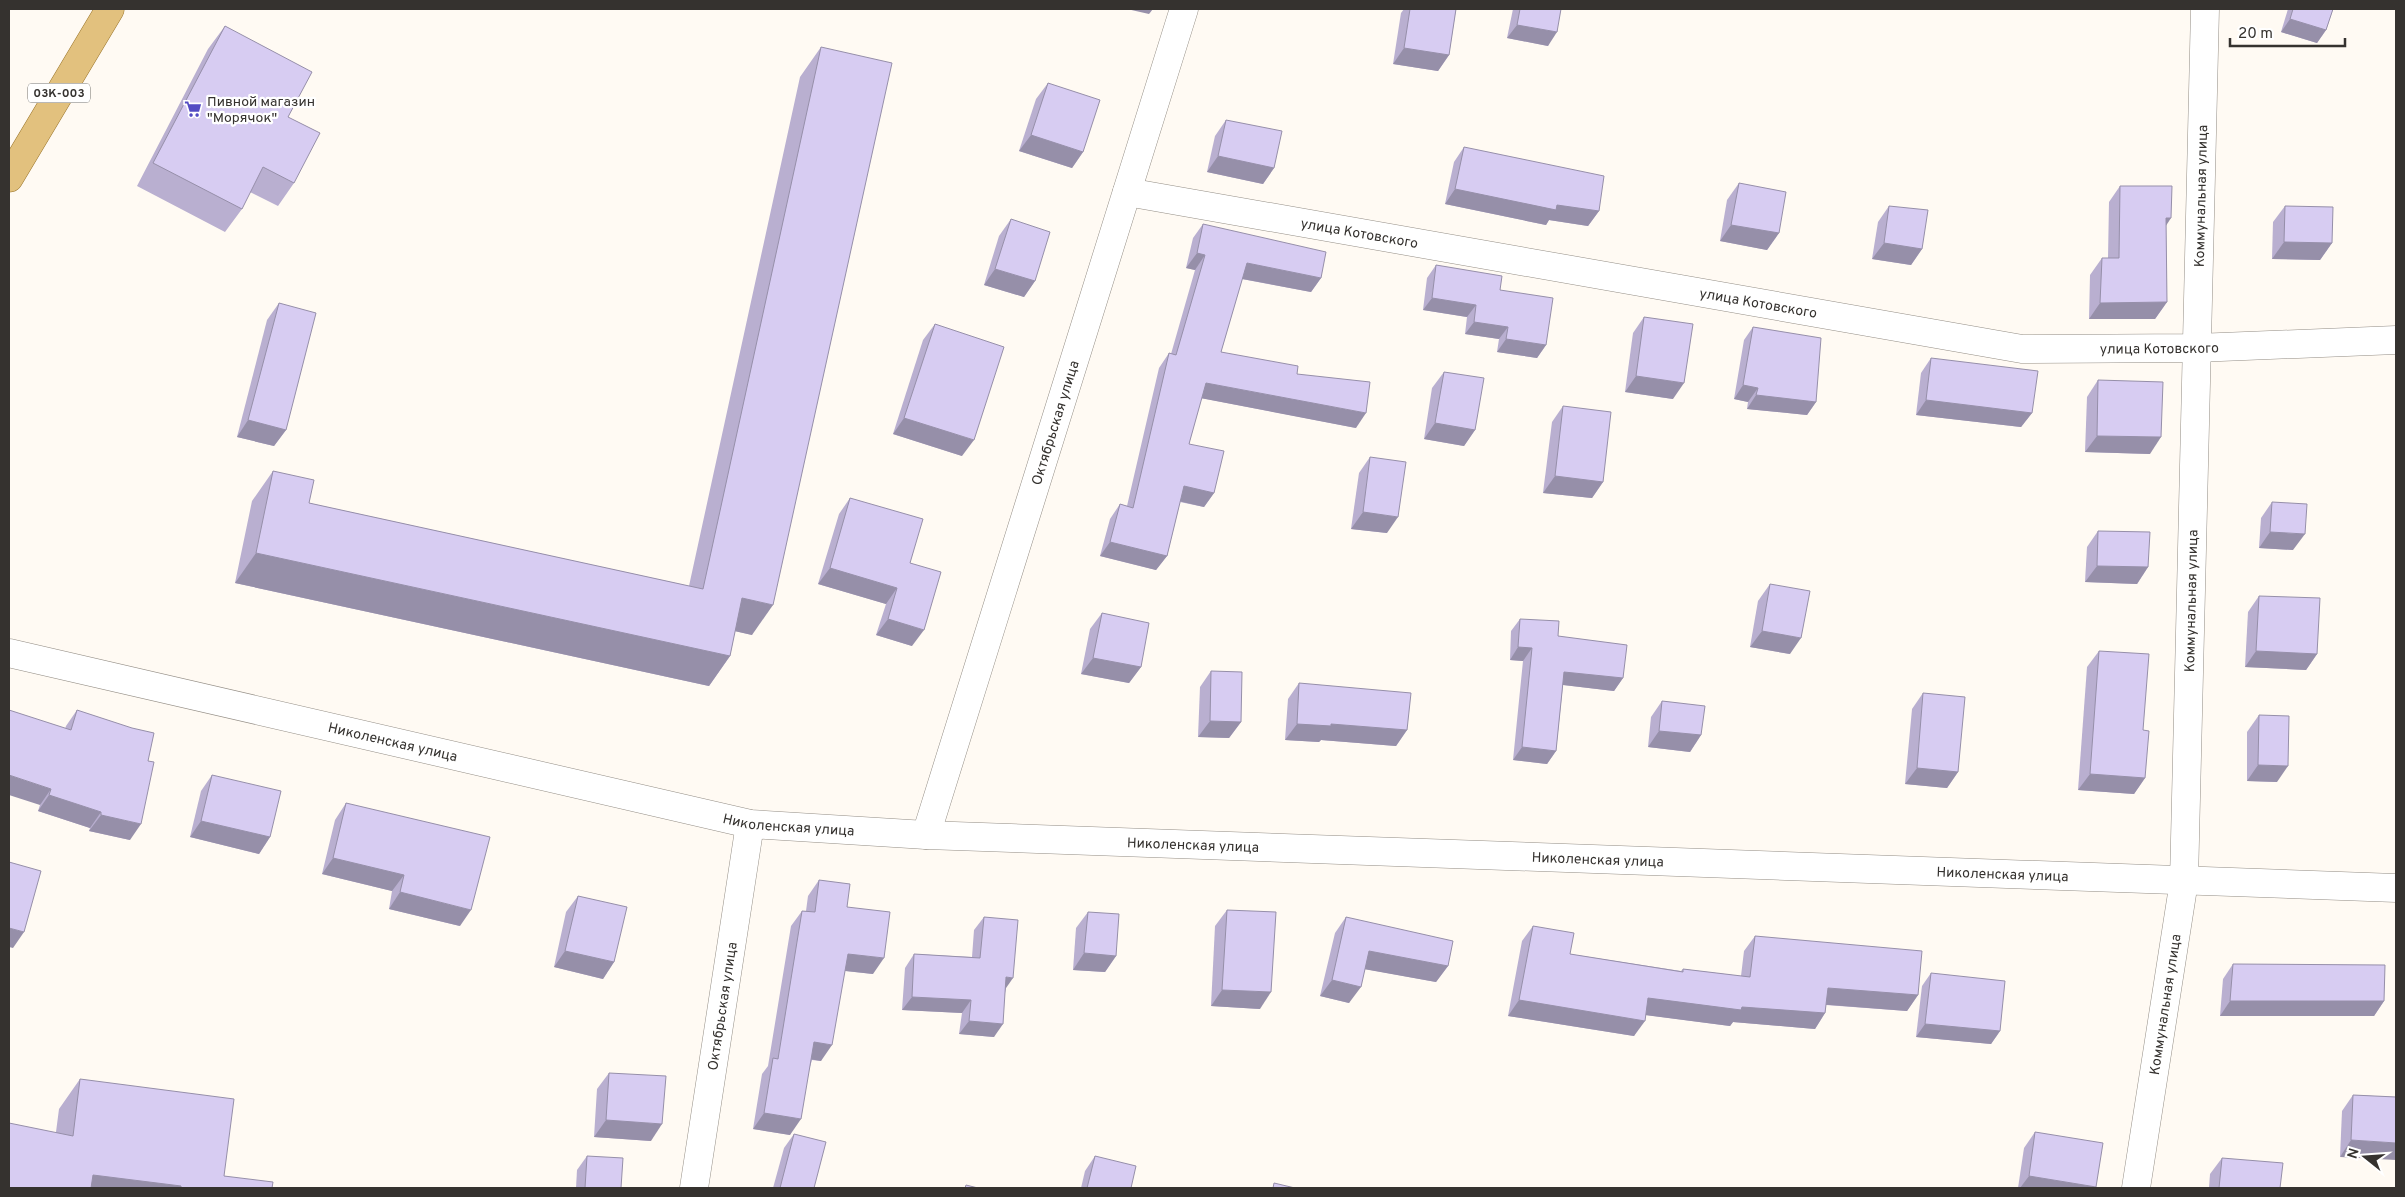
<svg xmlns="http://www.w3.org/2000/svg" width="2405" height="1197" font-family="Overpass,sans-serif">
<rect width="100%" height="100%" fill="#fffaf3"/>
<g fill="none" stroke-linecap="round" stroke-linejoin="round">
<g stroke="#948e86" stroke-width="29">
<g id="street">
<path id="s1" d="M1127,192L2022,349L2196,348L2396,340"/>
<path id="s2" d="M9,653L750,824L926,835L2396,888"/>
<path id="s3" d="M926,835L1184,9"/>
<path id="s4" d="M694,1188L750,824"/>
<path id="s5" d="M2136,1188L2184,881L2205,9"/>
</g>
</g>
<g stroke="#99742a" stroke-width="29">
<polyline id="primary" points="9,178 110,9"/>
</g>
<use href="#street" stroke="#fff" stroke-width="28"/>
<use href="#primary" stroke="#e2c17e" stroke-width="28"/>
</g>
<g fill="#b9afd0">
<polygon points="1404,9 1456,9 1449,55 1438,71 1393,64 1401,13"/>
<polygon points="1513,9 1561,9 1548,46 1507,38"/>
<polygon points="2288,9 2333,9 2326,30 2317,43 2281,32"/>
<polygon points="225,26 288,117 294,183 278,206 250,192 242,209 225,232 137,186 208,49"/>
<polygon points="821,47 752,635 735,631 730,656 709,686 235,583 252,501 273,471 309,503 689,586 800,77"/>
<polygon points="1048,83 1083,152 1072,168 1019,151 1036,99"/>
<polygon points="1226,120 1274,168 1263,184 1207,172 1215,136"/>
<polygon points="1464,147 1599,211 1588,226 1549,220 1546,225 1445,204 1454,162"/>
<polygon points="1739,183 1779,233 1767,250 1720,241 1727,200"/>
<polygon points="2120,186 2166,225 2167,302 2155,319 2089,319 2090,275 2102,258 2108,258 2109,202"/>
<polygon points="1889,206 1922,249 1911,265 1872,259 1878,222"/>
<polygon points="2285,206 2332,243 2320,260 2272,259 2273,222"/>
<polygon points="1011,219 1035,281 1024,297 984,285 999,236"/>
<polygon points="1203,224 1321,278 1311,292 1242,279 1221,352 1297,374 1356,428 1201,398 1189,444 1214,493 1204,507 1180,502 1167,556 1156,570 1100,556 1110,519 1120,504 1127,506 1159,368 1169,353 1171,354 1195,270 1186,268 1193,238"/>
<polygon points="1436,265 1500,290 1546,345 1537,358 1497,352 1499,339 1465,334 1467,317 1423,310 1427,278"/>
<polygon points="279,303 286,430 274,446 237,437 267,320"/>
<polygon points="1644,317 1673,399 1625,392 1633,333"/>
<polygon points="935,324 962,456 893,434 923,340"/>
<polygon points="1753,327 1816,402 1807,415 1747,409 1748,402 1734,399 1744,340"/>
<polygon points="1931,358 2032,413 2021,427 1916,415 1921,373"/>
<polygon points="1444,372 1475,430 1464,446 1424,439 1432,388"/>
<polygon points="2098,380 2150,454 2085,452 2087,397"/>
<polygon points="1563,406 1603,482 1592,498 1543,493 1552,422"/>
<polygon points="1370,457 1387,533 1351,529 1359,473"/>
<polygon points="850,498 910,563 912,646 876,635 886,604 818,584 839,514"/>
<polygon points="2272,502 2293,550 2259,548 2261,518"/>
<polygon points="2098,531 2148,567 2137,584 2085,582 2087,547"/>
<polygon points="1770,584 1790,654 1750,647 1758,601"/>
<polygon points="2259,596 2317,654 2306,670 2245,667 2248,612"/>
<polygon points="1102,613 1141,667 1129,683 1081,674 1090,629"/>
<polygon points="1520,619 1558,636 1623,678 1614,691 1563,685 1556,751 1547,764 1513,760 1523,661 1510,660 1511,631"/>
<polygon points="2099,651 2143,730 2145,778 2134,794 2078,790 2087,667"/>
<polygon points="1211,671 1241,722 1229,738 1198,737 1200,687"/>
<polygon points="1299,683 1407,730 1396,746 1321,740 1319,742 1285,740 1288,699"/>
<polygon points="1923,693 1958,772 1947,788 1905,784 1912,709"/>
<polygon points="1662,701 1701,735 1690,752 1648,747 1651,717"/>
<polygon points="77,710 130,840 89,831 90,828 38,811 66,726"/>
<polygon points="2259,715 2277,782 2247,781 2247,732"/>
<polygon points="212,775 270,837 259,854 190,837 201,791"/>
<polygon points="346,803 460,926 389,909 392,891 322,874 335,820"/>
<polygon points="819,880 847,907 873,974 845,971 821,1061 812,1060 790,1135 753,1129 762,1074 768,1066 791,926 802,911 806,911 808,896"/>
<polygon points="578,896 614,962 603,979 554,967 566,912"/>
<polygon points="1227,910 1260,1009 1211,1006 1215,926"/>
<polygon points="1088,912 1116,956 1105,972 1073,970 1076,928"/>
<polygon points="984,917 1006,989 994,1037 959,1034 962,1013 902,1010 905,968 914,954 972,957 974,930"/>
<polygon points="1346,917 1448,966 1436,982 1365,969 1349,1003 1320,996 1335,933"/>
<polygon points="1533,926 1570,954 1681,971 1683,969 1741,976 1744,951 1755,936 1918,995 1907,1011 1826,1005 1825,1013 1815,1029 1733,1022 1730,1026 1646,1015 1634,1036 1508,1016 1522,941"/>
<polygon points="2233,964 2384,1001 2374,1016 2220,1016 2223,979"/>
<polygon points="1931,973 2000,1031 1991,1044 1916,1037 1922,986"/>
<polygon points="609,1073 651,1141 594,1137 597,1089"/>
<polygon points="80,1079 224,1176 272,1188 9,1188 56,1132 59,1109"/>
<polygon points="2353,1095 2396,1097 2340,1157 2342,1111"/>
<polygon points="2035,1132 2095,1188 2018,1188 2024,1148"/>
<polygon points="794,1134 814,1188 773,1188 784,1148"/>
<polygon points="587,1156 621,1188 576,1188 577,1170"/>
<polygon points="1095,1156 1131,1188 1081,1188 1085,1171"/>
<polygon points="2222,1158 2280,1188 2209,1188 2210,1174"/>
</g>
<g fill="#968fa9">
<polygon points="1127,9 1153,9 1149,14"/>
<polygon points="2290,19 2326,30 2317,43 2281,32"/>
<polygon points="1517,25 1557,32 1548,46 1507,38"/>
<polygon points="1404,48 1449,55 1438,71 1393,64"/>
<polygon points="1031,135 1083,152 1072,168 1019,151"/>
<polygon points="1218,156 1274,168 1263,184 1207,172"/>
<polygon points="1455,189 1599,211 1588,226 1549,220 1546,225 1445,204"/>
<polygon points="2166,218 2171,218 2160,235"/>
<polygon points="1731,225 1779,233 1767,250 1720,241"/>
<polygon points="2284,242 2332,243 2320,260 2272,259"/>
<polygon points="1884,243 1922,249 1911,265 1872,259"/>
<polygon points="1197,253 1205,255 1195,270 1186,268"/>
<polygon points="1247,263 1321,278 1311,292 1237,278"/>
<polygon points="995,269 1035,281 1024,297 984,285"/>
<polygon points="1432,298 1476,305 1467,317 1423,310"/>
<polygon points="2167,302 2155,319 2089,319 2100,303"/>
<polygon points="1474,322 1508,327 1499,339 1465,334"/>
<polygon points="1506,339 1546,345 1537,358 1497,352"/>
<polygon points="1636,376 1684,383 1673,399 1625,392"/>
<polygon points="1206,383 1366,413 1356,428 1195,397"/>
<polygon points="1743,385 1758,388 1748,402 1734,399"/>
<polygon points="1756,395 1816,402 1807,415 1747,409"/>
<polygon points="1926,400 2032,413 2021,427 1916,415"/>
<polygon points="904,418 974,440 962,456 893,434"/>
<polygon points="248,420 286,430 274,446 237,437"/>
<polygon points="1435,423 1475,430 1464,446 1424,439"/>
<polygon points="2097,436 2161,437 2150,454 2085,452"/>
<polygon points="1555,476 1603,482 1592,498 1543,493"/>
<polygon points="1184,486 1214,493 1204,507 1174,500"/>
<polygon points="1363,512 1398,517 1387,533 1351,529"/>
<polygon points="2270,532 2305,534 2293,550 2259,548"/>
<polygon points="1110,542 1167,556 1156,570 1100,556"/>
<polygon points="256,553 730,656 709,686 235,583"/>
<polygon points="2097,566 2148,567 2137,584 2085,582"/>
<polygon points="830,568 897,588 886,604 818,584"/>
<polygon points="742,598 773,605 752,635 721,628"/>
<polygon points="888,619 924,630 912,646 876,635"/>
<polygon points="1762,631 1801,638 1790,654 1750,647"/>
<polygon points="1518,647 1532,648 1523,661 1510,660"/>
<polygon points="2256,651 2317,654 2306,670 2245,667"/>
<polygon points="1093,658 1141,667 1129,683 1081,674"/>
<polygon points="1564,672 1623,678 1614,691 1555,684"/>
<polygon points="1210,721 1241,722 1229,738 1198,737"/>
<polygon points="1297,724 1331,724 1407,730 1396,746 1321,740 1319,742 1285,740"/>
<polygon points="1659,731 1701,735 1690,752 1648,747"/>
<polygon points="1522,747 1556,751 1547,764 1513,760"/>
<polygon points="2258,765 2288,766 2277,782 2247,781"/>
<polygon points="1917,768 1958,772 1947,788 1905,784"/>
<polygon points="2090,774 2145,778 2134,794 2078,790"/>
<polygon points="9,775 51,789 40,805 9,795"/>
<polygon points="49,795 101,812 90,828 38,811"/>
<polygon points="101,815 141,824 130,840 89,831"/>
<polygon points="201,821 270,837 259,854 190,837"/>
<polygon points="333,858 404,875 392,891 322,874"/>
<polygon points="400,892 471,910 460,926 389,909"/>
<polygon points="9,928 24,932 13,948 9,947"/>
<polygon points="565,951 614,962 603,979 554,967"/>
<polygon points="1369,951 1448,966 1436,982 1358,968"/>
<polygon points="1084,953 1116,956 1105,972 1073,970"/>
<polygon points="848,954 884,958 873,974 837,970"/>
<polygon points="1006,977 1013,978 1004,991"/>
<polygon points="1332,980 1361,987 1349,1003 1320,996"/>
<polygon points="1828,988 1918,995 1907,1011 1817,1004"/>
<polygon points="1222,990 1271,992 1260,1009 1211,1006"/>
<polygon points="912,997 971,1000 962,1013 902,1010"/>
<polygon points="1648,998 1825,1013 1815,1029 1733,1022 1730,1026 1637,1014"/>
<polygon points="1519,1000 1645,1021 1634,1036 1508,1016"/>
<polygon points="2230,1001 2384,1001 2374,1016 2220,1016"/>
<polygon points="969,1021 1003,1024 994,1037 959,1034"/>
<polygon points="1925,1024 2000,1031 1991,1044 1916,1037"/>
<polygon points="814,1042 832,1045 821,1061 803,1058"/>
<polygon points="764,1113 801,1119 790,1135 753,1129"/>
<polygon points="606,1120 662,1124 651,1141 594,1137"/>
<polygon points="2351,1140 2396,1143 2396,1160 2340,1157"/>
<polygon points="93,1175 181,1186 180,1188 84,1188"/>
<polygon points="2029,1176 2096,1187 2095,1188 2020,1188"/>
</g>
<g fill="#d7ccf2" stroke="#968fa9">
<polygon points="1410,9 1456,9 1449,55 1404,48"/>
<polygon points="1520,9 1561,9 1557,32 1517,25"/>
<polygon points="2293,9 2333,9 2326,30 2290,19"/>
<polygon points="225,26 312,72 288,117 320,133 294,183 263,167 242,209 153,163"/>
<polygon points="821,47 892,63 773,605 742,598 730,656 256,553 273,471 314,480 309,503 703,589"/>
<polygon points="1048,83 1100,100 1083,152 1031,135"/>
<polygon points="1226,120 1282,131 1274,168 1218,156"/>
<polygon points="1464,147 1604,176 1599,211 1557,205 1556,210 1455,189"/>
<polygon points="1739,183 1786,192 1779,233 1731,225"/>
<polygon points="2120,186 2172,186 2171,218 2166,218 2167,302 2100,303 2102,258 2119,258"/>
<polygon points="1889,206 1928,210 1922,249 1884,243"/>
<polygon points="2285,206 2333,207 2332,243 2284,242"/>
<polygon points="1011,219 1050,232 1035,281 995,269"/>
<polygon points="1203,224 1326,252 1321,278 1247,263 1221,352 1298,366 1297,374 1370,382 1366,413 1206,383 1189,444 1224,451 1214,493 1184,486 1167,556 1110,542 1120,504 1133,508 1169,353 1176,355 1205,255 1197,253"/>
<polygon points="1436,265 1502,276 1500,290 1553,298 1546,345 1506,339 1508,327 1474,322 1476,305 1432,298"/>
<polygon points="279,303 316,313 286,430 248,420"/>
<polygon points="1644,317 1693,324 1684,383 1636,376"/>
<polygon points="935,324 1004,347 974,440 904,418"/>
<polygon points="1753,327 1821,338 1816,402 1756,395 1758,388 1743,385"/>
<polygon points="1931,358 2038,371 2032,413 1926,400"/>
<polygon points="1444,372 1484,378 1475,430 1435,423"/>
<polygon points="2098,380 2163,382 2161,437 2097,436"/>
<polygon points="1563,406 1611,412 1603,482 1555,476"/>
<polygon points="1370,457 1406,462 1398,517 1363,512"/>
<polygon points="850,498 923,519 910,563 941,572 924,630 888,619 897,588 830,568"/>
<polygon points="2272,502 2307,504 2305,534 2270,532"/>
<polygon points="2098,531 2150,532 2148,567 2097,566"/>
<polygon points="1770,584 1810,591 1801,638 1762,631"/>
<polygon points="2259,596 2320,598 2317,654 2256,651"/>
<polygon points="1102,613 1149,623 1141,667 1093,658"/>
<polygon points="1520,619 1559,621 1558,636 1627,645 1623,678 1564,672 1556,751 1522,747 1532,648 1518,647"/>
<polygon points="2099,651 2149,654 2143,730 2149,731 2145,778 2090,774"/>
<polygon points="1211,671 1242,672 1241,722 1210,721"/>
<polygon points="1299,683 1411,693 1407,730 1331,724 1331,726 1297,724"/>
<polygon points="1923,693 1965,697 1958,772 1917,768"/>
<polygon points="1662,701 1705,706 1701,735 1659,731"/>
<polygon points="9,710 71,730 77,710 132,728 154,733 148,761 154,762 141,824 101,815 101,812 49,795 51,789 9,775"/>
<polygon points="2259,715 2289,716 2288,766 2258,765"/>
<polygon points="212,775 281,791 270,837 201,821"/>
<polygon points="346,803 490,837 471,910 400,892 404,875 333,858"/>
<polygon points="9,862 41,871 24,932 9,928"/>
<polygon points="819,880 850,884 847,907 890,912 884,958 848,954 832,1045 814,1042 801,1119 764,1113 773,1058 778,1059 802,911 815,912"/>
<polygon points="578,896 627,907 614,962 565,951"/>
<polygon points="1227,910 1276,912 1271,992 1222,990"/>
<polygon points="1088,912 1119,914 1116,956 1084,953"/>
<polygon points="984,917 1018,920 1013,978 1006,977 1003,1024 969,1021 971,1000 912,997 914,954 980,958"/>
<polygon points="1346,917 1453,941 1448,966 1369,951 1361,987 1332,980"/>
<polygon points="1533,926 1574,933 1570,954 1683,972 1683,969 1750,977 1755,936 1922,951 1918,995 1828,988 1825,1013 1742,1007 1741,1010 1648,998 1645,1021 1519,1000"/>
<polygon points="2233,964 2385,965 2384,1001 2230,1001"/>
<polygon points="1931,973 2005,981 2000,1031 1925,1024"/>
<polygon points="609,1073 666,1076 662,1124 606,1120"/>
<polygon points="80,1079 234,1099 224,1176 273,1182 272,1188 181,1188 181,1186 93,1175 91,1188 9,1188 9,1123 73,1136"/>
<polygon points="2353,1095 2396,1097 2396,1143 2351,1140"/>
<polygon points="2035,1132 2103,1143 2096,1187 2029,1176"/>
<polygon points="794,1134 826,1142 814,1188 780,1188"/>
<polygon points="587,1156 623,1158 621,1188 585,1188"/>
<polygon points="1095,1156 1136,1166 1131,1188 1087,1188"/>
<polygon points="2222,1158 2283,1163 2280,1188 2219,1188"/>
<polygon points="1274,1183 1295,1188 1273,1188"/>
<polygon points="966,1185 978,1188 965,1188"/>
</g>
<defs>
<g id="supermarket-bare" transform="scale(1.35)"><path d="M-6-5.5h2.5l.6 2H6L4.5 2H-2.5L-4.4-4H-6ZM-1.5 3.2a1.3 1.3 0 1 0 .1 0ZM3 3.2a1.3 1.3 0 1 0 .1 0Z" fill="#534cc3" stroke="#fff" stroke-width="2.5" paint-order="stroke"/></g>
</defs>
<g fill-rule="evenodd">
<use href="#supermarket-bare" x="193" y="109"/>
</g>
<g text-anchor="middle" stroke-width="4.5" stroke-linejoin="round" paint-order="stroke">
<rect fill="#fff" stroke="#72706d" stroke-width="1" x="28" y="83.5" width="62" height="19" rx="4"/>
<g font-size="12" font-weight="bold" fill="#35322f">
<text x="59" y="97">03К-003</text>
</g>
<g font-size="14" fill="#35322f" stroke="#fff" text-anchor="start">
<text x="207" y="106">Пивной магазин<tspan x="207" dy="16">"Морячок"</tspan></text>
</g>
<g font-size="14" fill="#35322f" stroke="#fff">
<text dy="5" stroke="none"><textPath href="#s5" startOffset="996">Коммунальная улица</textPath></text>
<text dy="5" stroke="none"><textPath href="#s1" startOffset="236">улица Котовского</textPath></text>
<text dy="5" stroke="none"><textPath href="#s1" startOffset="641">улица Котовского</textPath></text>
<text dy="5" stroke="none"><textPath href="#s1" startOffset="1046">улица Котовского</textPath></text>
<text dy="5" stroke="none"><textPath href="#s3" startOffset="432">Октябрьская улица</textPath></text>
<text dy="5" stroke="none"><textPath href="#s5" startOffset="591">Коммунальная улица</textPath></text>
<text dy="5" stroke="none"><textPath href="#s2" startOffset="394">Николенская улица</textPath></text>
<text dy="5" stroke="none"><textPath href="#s2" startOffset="799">Николенская улица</textPath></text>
<text dy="5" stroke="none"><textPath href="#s2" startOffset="1204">Николенская улица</textPath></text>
<text dy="5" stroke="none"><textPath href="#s2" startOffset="1609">Николенская улица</textPath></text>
<text dy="5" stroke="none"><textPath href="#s2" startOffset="2014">Николенская улица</textPath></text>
<text dy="5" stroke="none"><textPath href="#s5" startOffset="186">Коммунальная улица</textPath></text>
<text dy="5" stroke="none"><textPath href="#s4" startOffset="184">Октябрьская улица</textPath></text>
</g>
</g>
<rect width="2405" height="1197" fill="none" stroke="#35322f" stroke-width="20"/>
<g transform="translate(2365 1157) rotate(287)" stroke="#ffffff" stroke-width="4" paint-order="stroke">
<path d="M0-4L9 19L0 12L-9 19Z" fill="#35322f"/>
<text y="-8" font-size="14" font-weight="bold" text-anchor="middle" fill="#35322f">N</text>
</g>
<path d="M2230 38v8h115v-8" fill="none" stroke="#35322f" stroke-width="2.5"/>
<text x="2238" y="38" font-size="15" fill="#35322f" stroke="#ffffff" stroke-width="4" paint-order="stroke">20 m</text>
</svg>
